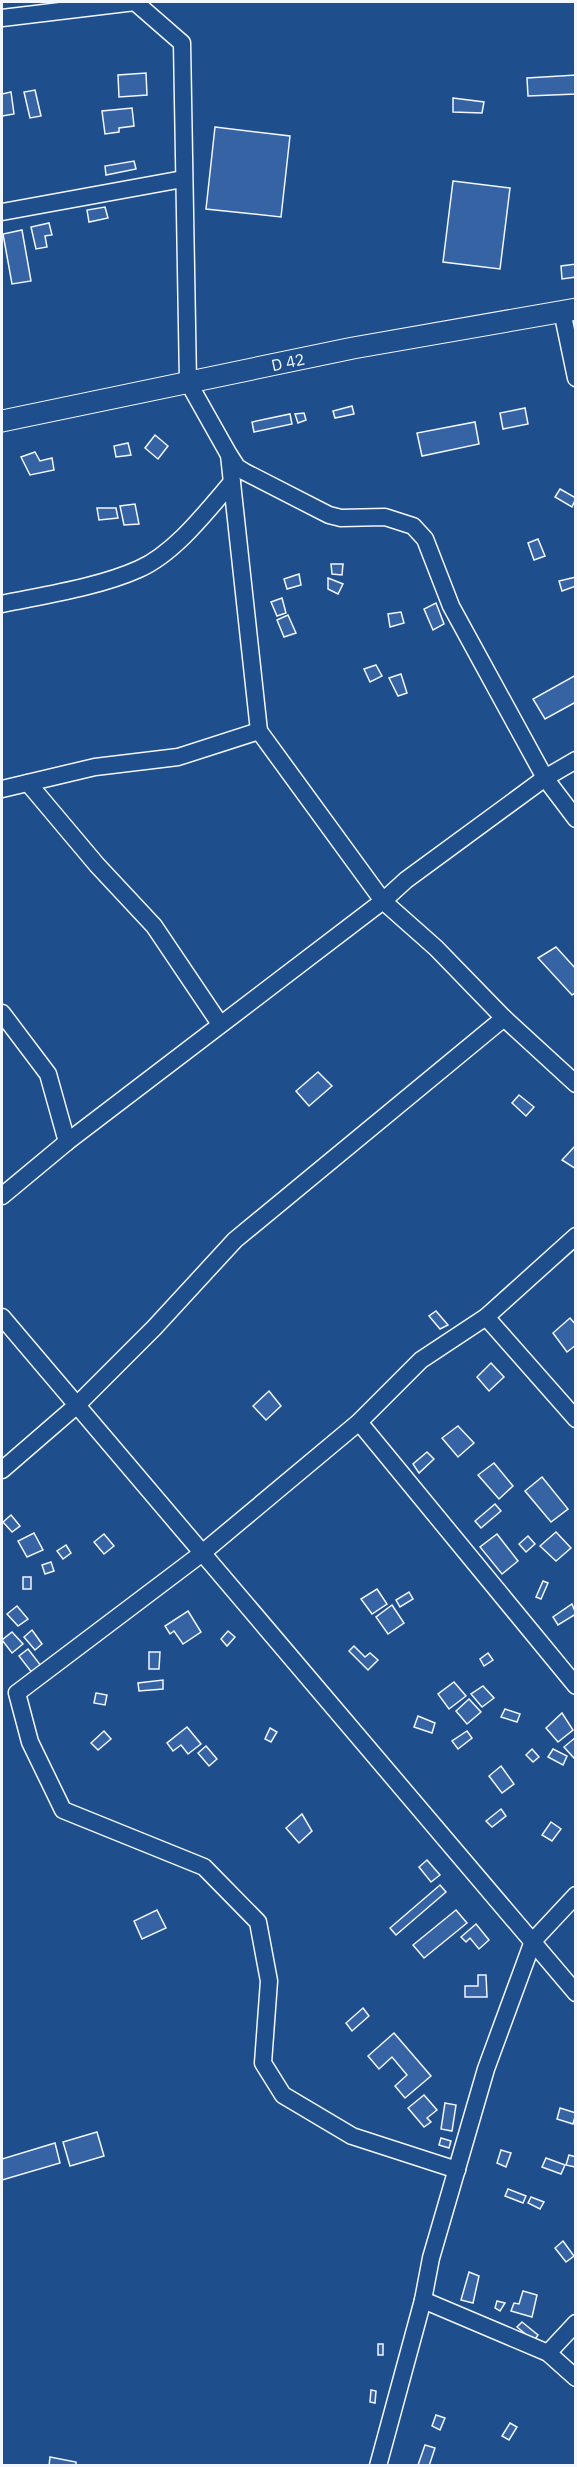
<svg xmlns="http://www.w3.org/2000/svg" width="577" height="2467" font-family="'IBM Plex Sans',sans-serif">
<rect width="100%" height="100%" fill="#1f4e8c"/>
<g fill="#3563a3" stroke="#f2f6ff" stroke-width="1.5">
<polygon points="146,73 147,95 119,97 118,75"/>
<polygon points="576,75 576,94 528,96 527,78"/>
<polygon points="35,90 41,116 30,118 24,92"/>
<polygon points="11,92 14,114 2,116 2,94"/>
<polygon points="453,98 484,102 482,113 453,112"/>
<polygon points="132,108 134,126 119,128 119,132 105,134 102,111"/>
<polygon points="215,127 290,136 281,217 206,209"/>
<polygon points="134,161 136,169 106,175 105,166"/>
<polygon points="453,181 510,188 500,269 443,262"/>
<polygon points="105,207 108,218 89,222 87,210"/>
<polygon points="49,223 52,235 45,236 47,247 36,249 31,227"/>
<polygon points="22,230 31,281 12,284 3,234"/>
<polygon points="576,264 576,277 562,279 561,266"/>
<polygon points="352,406 354,414 335,418 333,411"/>
<polygon points="525,408 528,424 503,429 500,413"/>
<polygon points="304,413 306,420 298,423 295,414"/>
<polygon points="290,414 292,424 254,432 252,422"/>
<polygon points="475,422 479,444 422,456 417,433"/>
<polygon points="155,435 168,446 158,459 145,448"/>
<polygon points="128,443 131,455 116,457 114,446"/>
<polygon points="35,452 40,461 52,458 54,470 30,475 21,457"/>
<polygon points="560,489 576,498 572,507 555,497"/>
<polygon points="135,504 139,524 124,525 120,506"/>
<polygon points="97,508 116,508 118,518 99,520"/>
<polygon points="538,539 545,556 534,560 528,543"/>
<polygon points="331,564 343,564 342,575 332,574"/>
<polygon points="299,574 301,585 287,589 284,579"/>
<polygon points="576,577 576,586 562,591 559,581"/>
<polygon points="328,578 343,584 338,594 328,589"/>
<polygon points="282,598 286,613 277,616 271,602"/>
<polygon points="436,603 444,624 433,630 424,609"/>
<polygon points="401,612 404,623 390,627 388,614"/>
<polygon points="288,615 296,633 284,637 277,620"/>
<polygon points="376,665 382,676 370,682 364,669"/>
<polygon points="401,674 407,693 398,696 389,678"/>
<polygon points="576,675 576,702 545,719 533,699"/>
<polygon points="556,947 576,969 576,992 572,995 538,958"/>
<polygon points="318,1072 332,1086 309,1106 296,1091"/>
<polygon points="519,1095 534,1107 526,1116 512,1103"/>
<polygon points="576,1145 576,1169 562,1160"/>
<polygon points="436,1311 448,1325 440,1329 429,1316"/>
<polygon points="570,1318 576,1325 576,1345 567,1352 553,1333"/>
<polygon points="491,1363 504,1377 489,1391 477,1377"/>
<polygon points="269,1391 281,1406 266,1420 253,1406"/>
<polygon points="458,1426 474,1443 458,1457 442,1438"/>
<polygon points="427,1452 434,1459 419,1473 413,1464"/>
<polygon points="494,1463 513,1486 499,1499 478,1475"/>
<polygon points="542,1477 568,1509 551,1522 525,1491"/>
<polygon points="495,1504 501,1511 481,1528 475,1521"/>
<polygon points="11,1515 20,1526 12,1532 3,1522"/>
<polygon points="556,1532 571,1548 556,1561 540,1546"/>
<polygon points="34,1533 43,1550 27,1557 18,1541"/>
<polygon points="104,1534 114,1546 104,1554 94,1542"/>
<polygon points="497,1534 518,1561 502,1574 480,1547"/>
<polygon points="528,1536 535,1544 526,1552 519,1544"/>
<polygon points="66,1545 71,1553 63,1559 57,1551"/>
<polygon points="51,1562 54,1571 45,1574 42,1565"/>
<rect x="23" y="1577" width="8" height="12"/>
<polygon points="543,1581 548,1583 541,1599 536,1597"/>
<polygon points="377,1589 387,1604 372,1614 361,1599"/>
<polygon points="409,1592 413,1599 400,1607 396,1600"/>
<polygon points="572,1604 576,1614 558,1625 553,1617"/>
<polygon points="392,1605 404,1623 388,1634 376,1617"/>
<polygon points="17,1606 28,1619 18,1626 7,1614"/>
<polygon points="188,1611 201,1632 183,1644 174,1631 170,1634 165,1626"/>
<polygon points="32,1630 42,1644 35,1650 24,1637"/>
<polygon points="228,1631 235,1637 227,1646 221,1639"/>
<polygon points="12,1632 23,1644 12,1653 2,1640"/>
<polygon points="354,1646 365,1657 370,1653 378,1660 368,1670 349,1651"/>
<polygon points="28,1649 42,1667 33,1674 19,1656"/>
<polygon points="149,1652 160,1652 159,1669 149,1669"/>
<polygon points="488,1653 493,1660 484,1666 480,1659"/>
<polygon points="163,1680 163,1689 139,1691 138,1683"/>
<polygon points="454,1682 466,1696 449,1709 438,1694"/>
<polygon points="483,1686 494,1698 482,1707 471,1694"/>
<polygon points="96,1693 107,1695 105,1705 94,1703"/>
<polygon points="469,1699 481,1712 467,1724 456,1711"/>
<polygon points="505,1709 520,1714 517,1722 501,1717"/>
<polygon points="562,1713 573,1730 558,1742 546,1728"/>
<polygon points="418,1716 435,1723 432,1733 414,1727"/>
<polygon points="187,1727 201,1744 188,1754 181,1745 173,1751 167,1743"/>
<polygon points="270,1728 277,1732 271,1742 265,1739"/>
<polygon points="104,1731 111,1739 98,1750 91,1743"/>
<polygon points="467,1731 472,1738 458,1749 452,1741"/>
<polygon points="576,1737 576,1757 574,1758 564,1747"/>
<polygon points="206,1746 217,1759 209,1766 198,1753"/>
<polygon points="532,1749 539,1757 533,1762 526,1755"/>
<polygon points="553,1749 567,1756 563,1765 548,1757"/>
<polygon points="501,1766 514,1784 502,1793 489,1776"/>
<polygon points="501,1809 506,1816 492,1827 486,1821"/>
<polygon points="302,1814 312,1831 299,1843 286,1828"/>
<polygon points="551,1822 561,1829 552,1841 542,1835"/>
<polygon points="427,1860 440,1875 431,1882 419,1867"/>
<polygon points="440,1885 446,1892 396,1935 390,1928"/>
<polygon points="157,1910 166,1928 142,1939 134,1921"/>
<polygon points="456,1910 467,1923 424,1958 413,1945"/>
<polygon points="476,1924 489,1940 479,1949 470,1938 466,1942 461,1937"/>
<polygon points="478,1975 486,1975 487,1997 465,1997 465,1986 478,1986"/>
<polygon points="363,2008 369,2016 352,2031 346,2023"/>
<polygon points="394,2033 431,2076 405,2098 395,2086 407,2075 392,2057 379,2069 368,2056"/>
<polygon points="424,2095 437,2110 427,2118 431,2122 424,2127 408,2108"/>
<polygon points="445,2103 456,2105 452,2131 441,2129"/>
<polygon points="560,2108 576,2113 573,2124 557,2119"/>
<polygon points="97,2132 104,2156 70,2166 63,2142"/>
<polygon points="441,2138 451,2141 449,2148 439,2145"/>
<polygon points="55,2143 60,2163 2,2180 2,2159"/>
<polygon points="501,2150 511,2153 506,2167 497,2163"/>
<polygon points="569,2155 576,2157 575,2167 566,2165"/>
<polygon points="546,2158 565,2165 561,2174 542,2167"/>
<polygon points="508,2189 526,2196 523,2203 505,2196"/>
<polygon points="531,2197 544,2202 540,2209 528,2203"/>
<polygon points="563,2241 574,2256 566,2262 555,2248"/>
<polygon points="469,2272 479,2276 473,2303 461,2300"/>
<polygon points="523,2291 537,2295 532,2317 511,2311 514,2303 519,2304"/>
<polygon points="497,2301 505,2303 500,2311 495,2308"/>
<polygon points="522,2322 538,2335 534,2341 517,2327"/>
<rect x="378" y="2344" width="5" height="11"/>
<polygon points="371,2390 376,2391 375,2403 370,2402"/>
<polygon points="436,2415 445,2418 440,2430 432,2426"/>
<polygon points="510,2423 517,2427 509,2440 502,2436"/>
<polygon points="425,2445 435,2448 429,2466 418,2465"/>
<polygon points="50,2457 76,2462 76,2466 49,2466"/>
</g>
<g fill="none" stroke-linecap="round" stroke-linejoin="round">
<g stroke="#f2f6ff" stroke-width="19">
<g id="minor">
<polyline points="2,18 135,2 182,43 188,382 228,453 237,467 245,472 329,515 341,518 385,517 413,526 425,539 451,606 545,778 576,819"/>
<polyline points="2,212 183,179"/>
<polyline points="562,311 576,378"/>
<polyline points="229,455 259,731"/>
<path d="M2,604C45,595 99,587 139,569C175,553 207,511 232,482"/>
<polyline points="28,783 97,865 154,926 220,1024"/>
<polyline points="2,789 95,767 178,757 259,731 383,901 436,948 504,1018 576,1084"/>
<polyline points="2,1013 48,1074 67,1142"/>
<polyline points="2,1196 67,1142 383,901 406,880 545,778 576,760"/>
<polyline points="2,1317 576,1993"/>
<polyline points="486,1317 576,1419"/>
<polyline points="359,1422 576,1686"/>
<polyline points="2,1470 76,1406 154,1328 235,1240 504,1018"/>
<polyline points="457,2170 352,2136 283,2095 263,2063 269,1981 258,1922 204,1867 63,1810 30,1742 17,1693 201,1554 359,1422 421,1360 486,1317 576,1236"/>
<polyline points="423,2300 548,2353 576,2378"/>
<polyline points="548,2353 576,2323"/>
<polyline points="378,2466 423,2300 431,2258 486,2069 533,1941 576,1895"/>
</g>
</g>
<g stroke="#f2f6ff" stroke-width="23">
<polyline id="tertiary" points="2,421 353,348 576,309"/>
</g>
<use href="#minor" stroke="#1f4e8c" stroke-width="16"/>
<use href="#tertiary" stroke="#1f4e8c" stroke-width="21"/>
</g>
<g text-anchor="middle" stroke-width="4.5" stroke-linejoin="round" paint-order="stroke">
<g font-size="16" fill="#f2f6ff" stroke="#1f4e8c">
<text transform="translate(288 362) rotate(-12)" y="6">D 42</text>
</g>
</g>
<rect width="577" height="2467" fill="none" stroke="#f2f6ff" stroke-width="6"/>
</svg>
